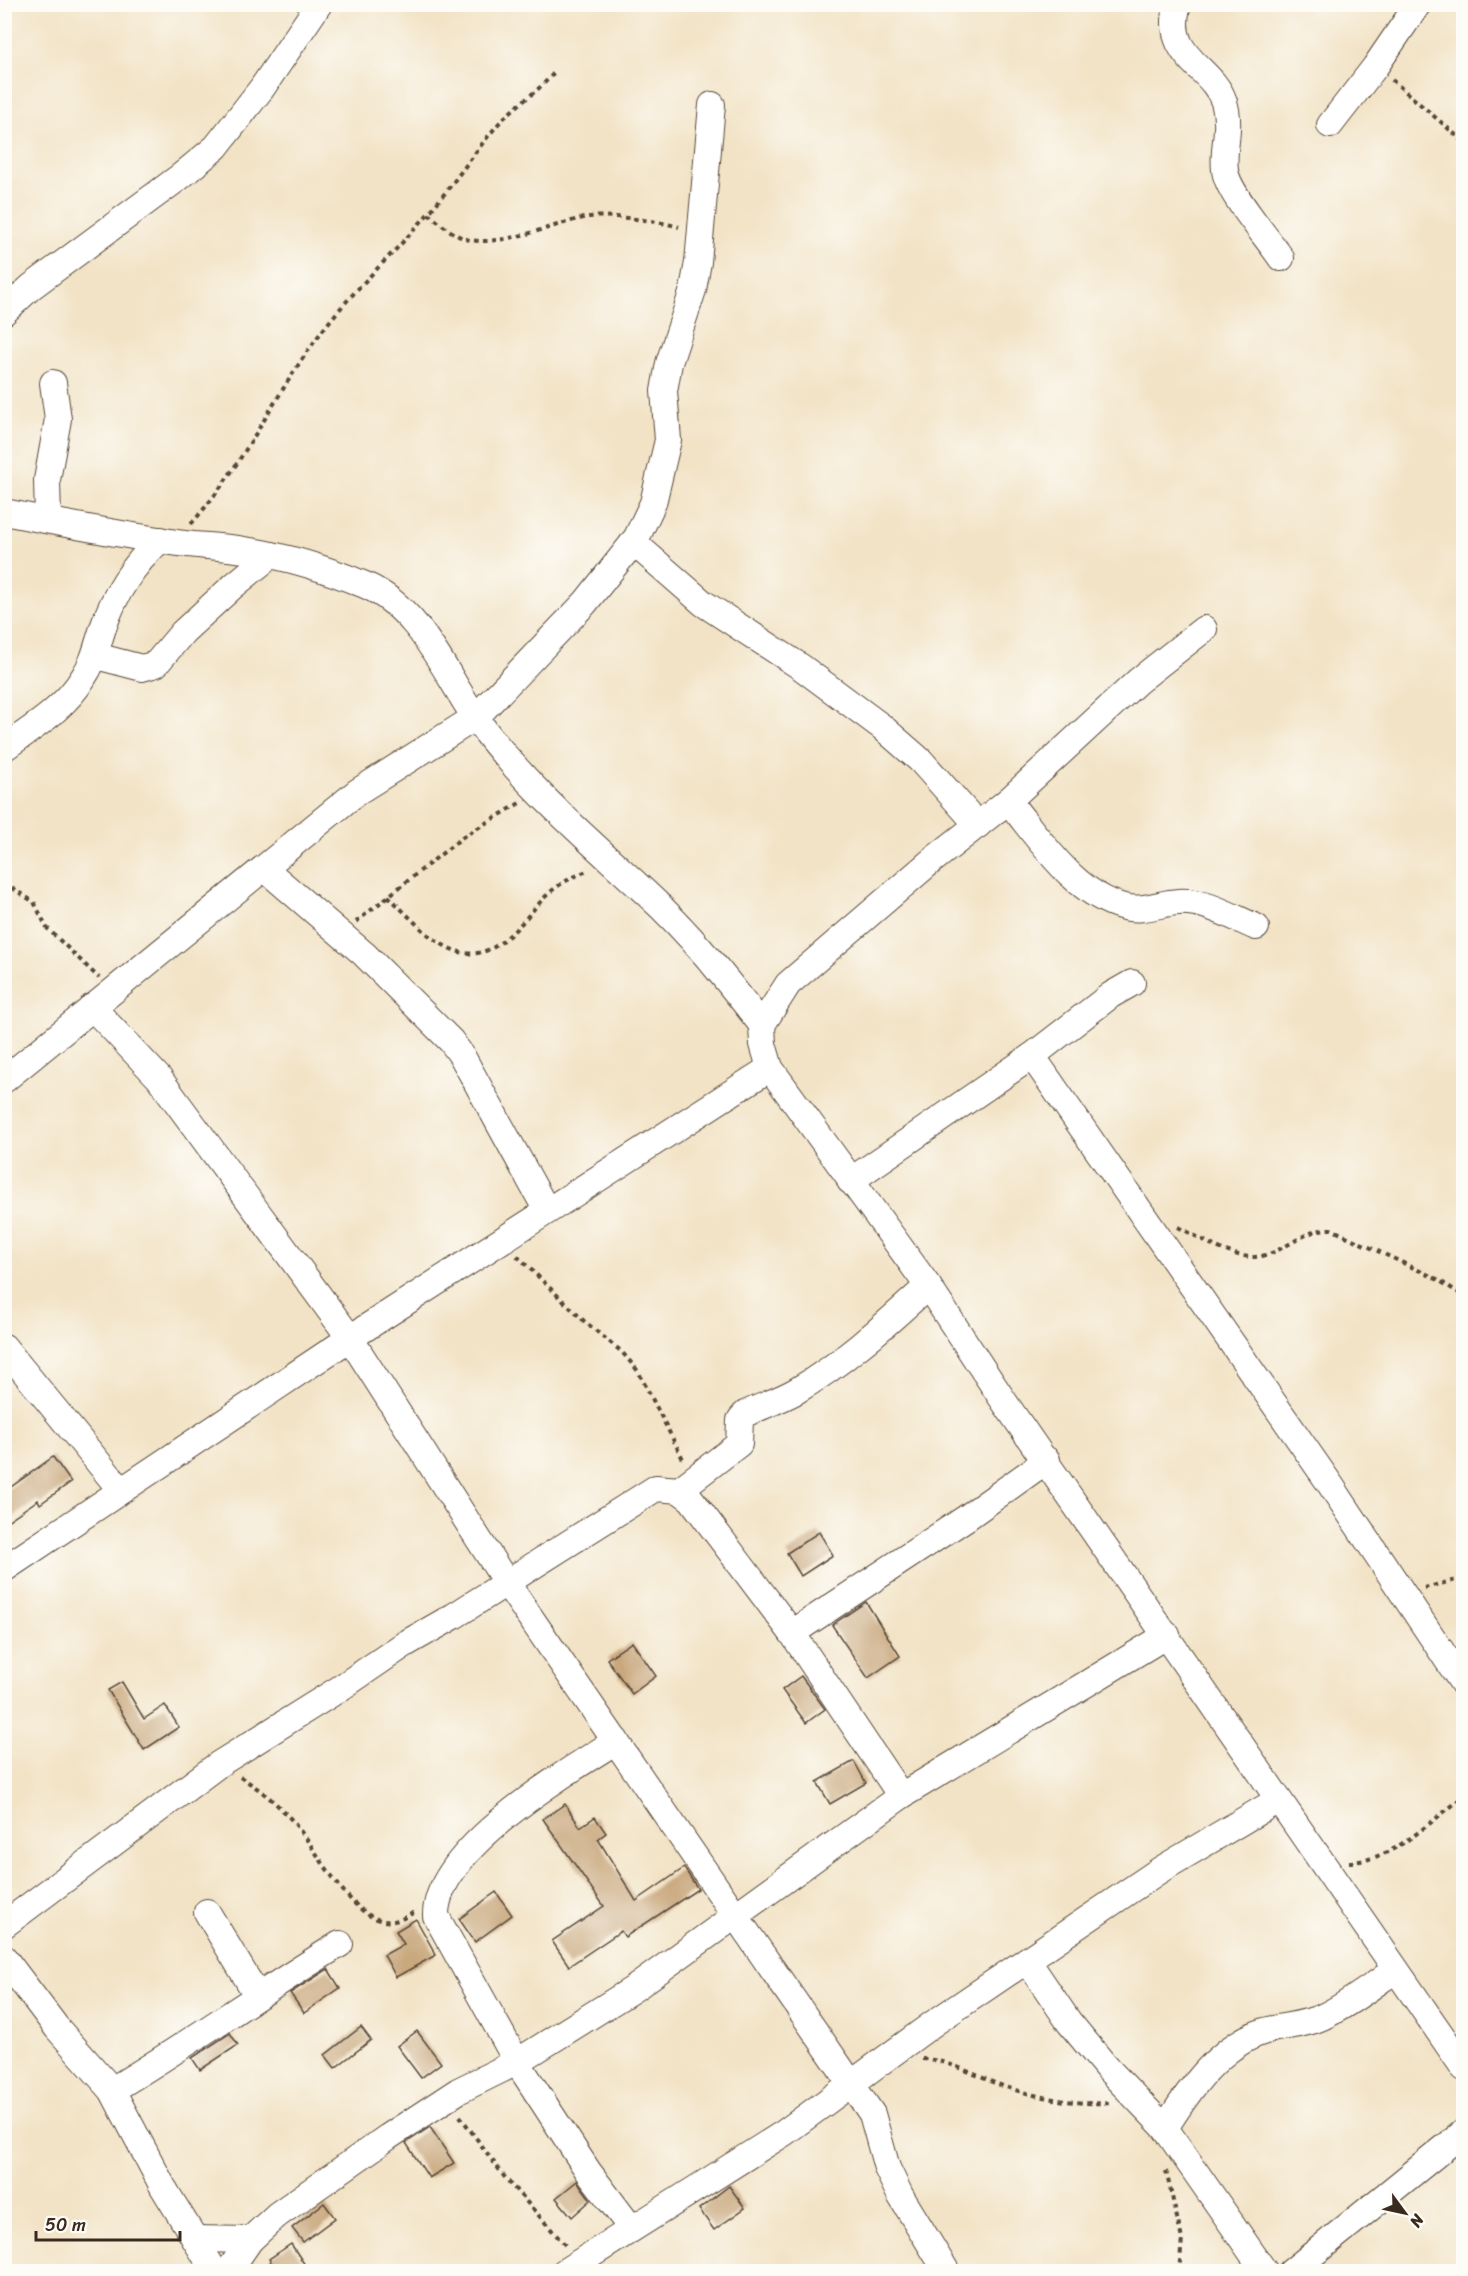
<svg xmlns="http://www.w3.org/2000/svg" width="1468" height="2276" font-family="Sriracha,sans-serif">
<rect width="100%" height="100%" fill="#fdfcf7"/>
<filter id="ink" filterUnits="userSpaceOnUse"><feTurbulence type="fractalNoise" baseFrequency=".0167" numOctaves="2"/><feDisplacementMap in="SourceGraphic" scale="12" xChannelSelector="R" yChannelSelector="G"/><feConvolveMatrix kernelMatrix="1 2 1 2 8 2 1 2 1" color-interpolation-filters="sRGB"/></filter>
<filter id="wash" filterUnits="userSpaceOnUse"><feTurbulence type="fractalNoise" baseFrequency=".008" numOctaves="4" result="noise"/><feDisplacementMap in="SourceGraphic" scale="24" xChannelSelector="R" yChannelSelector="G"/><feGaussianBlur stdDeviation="1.35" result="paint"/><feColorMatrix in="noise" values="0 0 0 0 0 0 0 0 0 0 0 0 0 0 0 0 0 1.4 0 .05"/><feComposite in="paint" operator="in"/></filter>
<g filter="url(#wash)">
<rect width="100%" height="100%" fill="#f2e3c6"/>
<g id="blocks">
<g fill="#c9a87e">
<polygon points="53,1457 71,1482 40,1504 38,1500 4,1523 4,1492"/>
<polygon points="819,1532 833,1555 801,1576 787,1553"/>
<polygon points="866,1602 900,1656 868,1678 832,1625"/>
<polygon points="632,1642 656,1676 632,1694 607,1659"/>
<polygon points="801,1676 825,1709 806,1723 782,1690"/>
<polygon points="122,1682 144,1719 165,1705 179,1727 144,1750 108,1690"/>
<polygon points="854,1761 866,1783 830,1804 817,1782"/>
<polygon points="565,1804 580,1827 595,1817 606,1833 598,1839 636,1901 684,1868 698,1889 625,1937 621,1931 569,1966 552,1941 604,1906 543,1819"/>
<polygon points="496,1892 512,1915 475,1942 459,1919"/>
<polygon points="416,1919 436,1955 396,1977 384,1955 404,1944 396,1931"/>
<polygon points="328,1969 340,1988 304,2013 290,1993"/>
<polygon points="361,2027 371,2040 335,2068 325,2055"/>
<polygon points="417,2031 441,2063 421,2078 397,2046"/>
<polygon points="230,2033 238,2045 200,2070 192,2058"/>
<polygon points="430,2127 454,2163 429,2178 406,2143"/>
<polygon points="577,2181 591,2200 572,2217 556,2198"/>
<polygon points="729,2186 745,2208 714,2230 699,2209"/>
<polygon points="324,2203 335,2218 303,2242 292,2228"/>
<polygon points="291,2244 309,2271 277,2271 269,2259"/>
</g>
</g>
</g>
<g filter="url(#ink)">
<use href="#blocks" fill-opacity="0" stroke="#564637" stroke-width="1.5"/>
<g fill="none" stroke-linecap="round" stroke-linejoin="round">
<g stroke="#564637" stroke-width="28">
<g id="minor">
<path d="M1178,4C1162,58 1213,66 1224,102C1232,127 1222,149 1225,170C1227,192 1267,237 1281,258"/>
<polyline points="1330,125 1375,67 1418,4"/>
<polyline points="4,312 31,287 181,176 216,147 262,88 319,4"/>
<path d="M4,512C60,523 116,534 171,542C195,546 220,546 244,550C284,556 327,569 365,585C420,609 443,670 475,717C523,785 587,838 647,894C690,933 726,979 762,1025"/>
<polyline points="48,519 47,480 58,419 53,383"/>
<polyline points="633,542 703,603 801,667 882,727 921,761 978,825"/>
<polyline points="1204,629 1138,681 1008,801 929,863 788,984 762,1025 763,1044 770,1068 928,1286 1003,1400 1464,2068"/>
<polyline points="96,656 142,668 156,664 183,632 232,587 271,555"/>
<path d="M4,748C32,728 65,708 83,678C94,662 97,646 103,628C115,592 133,565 160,540"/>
<path d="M1008,801C1040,839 1074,894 1124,907C1143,912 1160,903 1178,902C1205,900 1232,917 1256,927"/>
<polyline points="265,869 364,954 451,1041 462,1056 547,1211"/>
<polyline points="92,1007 159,1078 350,1338 506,1582 872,2114 887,2168 900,2195 947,2272"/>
<polyline points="1032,1056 1330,1484 1464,1685"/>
<polyline points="4,1080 357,792 476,717 585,603 636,539 653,503 668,440 664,391 669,363 693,290 698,262 712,105"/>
<polyline points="850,1181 1032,1056 1111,995 1132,983"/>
<polyline points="4,1347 120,1489"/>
<path d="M679,1490L739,1444L740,1420L745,1414C762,1406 780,1400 796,1391C844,1363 887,1323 928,1286"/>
<polyline points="4,1569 350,1338 770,1068"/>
<polyline points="792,1633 966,1518 1047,1460"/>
<path d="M616,1741C565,1773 435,1850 436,1916L517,2062L588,2171L631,2228"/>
<polyline points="207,1912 257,1995"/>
<polyline points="4,1925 219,1764 339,1689 405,1644 454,1616 656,1488 679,1490 691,1499 792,1633 901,1796"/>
<polyline points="4,1958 57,2028 112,2090 163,2187 215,2272"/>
<polyline points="1027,1960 1069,2022 1107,2068 1165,2128 1265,2272"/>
<path d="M112,2090C189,2044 263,1991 340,1944"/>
<path d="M1165,2128C1189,2090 1219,2045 1265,2031C1284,2025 1303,2026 1322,2017C1348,2005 1372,1986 1395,1970"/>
<polyline points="195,2239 250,2240"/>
<polyline points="228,2272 250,2240 277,2215 388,2137 458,2091 517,2062 635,1988 901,1796 1167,1635"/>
<polyline points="564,2272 784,2133 934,2023 1160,1870 1278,1800"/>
<polyline points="1291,2272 1464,2132"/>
</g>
</g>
<g stroke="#564637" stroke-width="4" stroke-dasharray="4.5 4.5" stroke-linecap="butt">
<polyline points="1392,80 1464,142"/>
<path d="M428,214C439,222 453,235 466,239C497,248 552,225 583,218C602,213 660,221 679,227"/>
<path d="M191,524C245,464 277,389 326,326C357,286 395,253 427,215C453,185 474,152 500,122C518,103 540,91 556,70"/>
<polyline points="4,883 34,902 47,928 99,978"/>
<path d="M388,896C407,914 427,938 451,949C494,968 520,922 546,896C559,883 573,877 589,870"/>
<polyline points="356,922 464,836 520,803"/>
<path d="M1178,1227C1202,1238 1234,1262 1262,1256C1287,1250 1304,1229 1331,1229L1435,1278L1464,1296"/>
<polyline points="517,1256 584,1321 622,1352 638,1371 684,1461"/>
<polyline points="1424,1588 1464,1578"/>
<path d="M240,1777C262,1790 283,1808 299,1829C318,1853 348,1909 377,1919C393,1925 403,1919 416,1911"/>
<path d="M1349,1862C1394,1861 1429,1821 1464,1797"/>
<path d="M922,2059C952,2060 978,2078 1006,2087C1040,2098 1076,2105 1112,2103"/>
<polyline points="460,2116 506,2179 567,2247"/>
<polyline points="1166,2171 1182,2239 1179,2272"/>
</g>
<use href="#minor" stroke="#fff" stroke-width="26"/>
</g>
</g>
<rect width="1468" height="2276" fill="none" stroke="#fdfcf7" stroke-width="24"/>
<g transform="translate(1405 2213) rotate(123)" stroke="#fdfcf7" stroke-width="4.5" paint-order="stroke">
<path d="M0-4.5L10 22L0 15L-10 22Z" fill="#3b2a1e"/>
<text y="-9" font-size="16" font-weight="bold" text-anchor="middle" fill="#3b2a1e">N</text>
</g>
<path d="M36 2231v9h144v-9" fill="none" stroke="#3b2a1e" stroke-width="3"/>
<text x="45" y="2231" font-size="18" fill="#3b2a1e" stroke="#fdfcf7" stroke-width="4.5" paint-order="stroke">50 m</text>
</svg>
